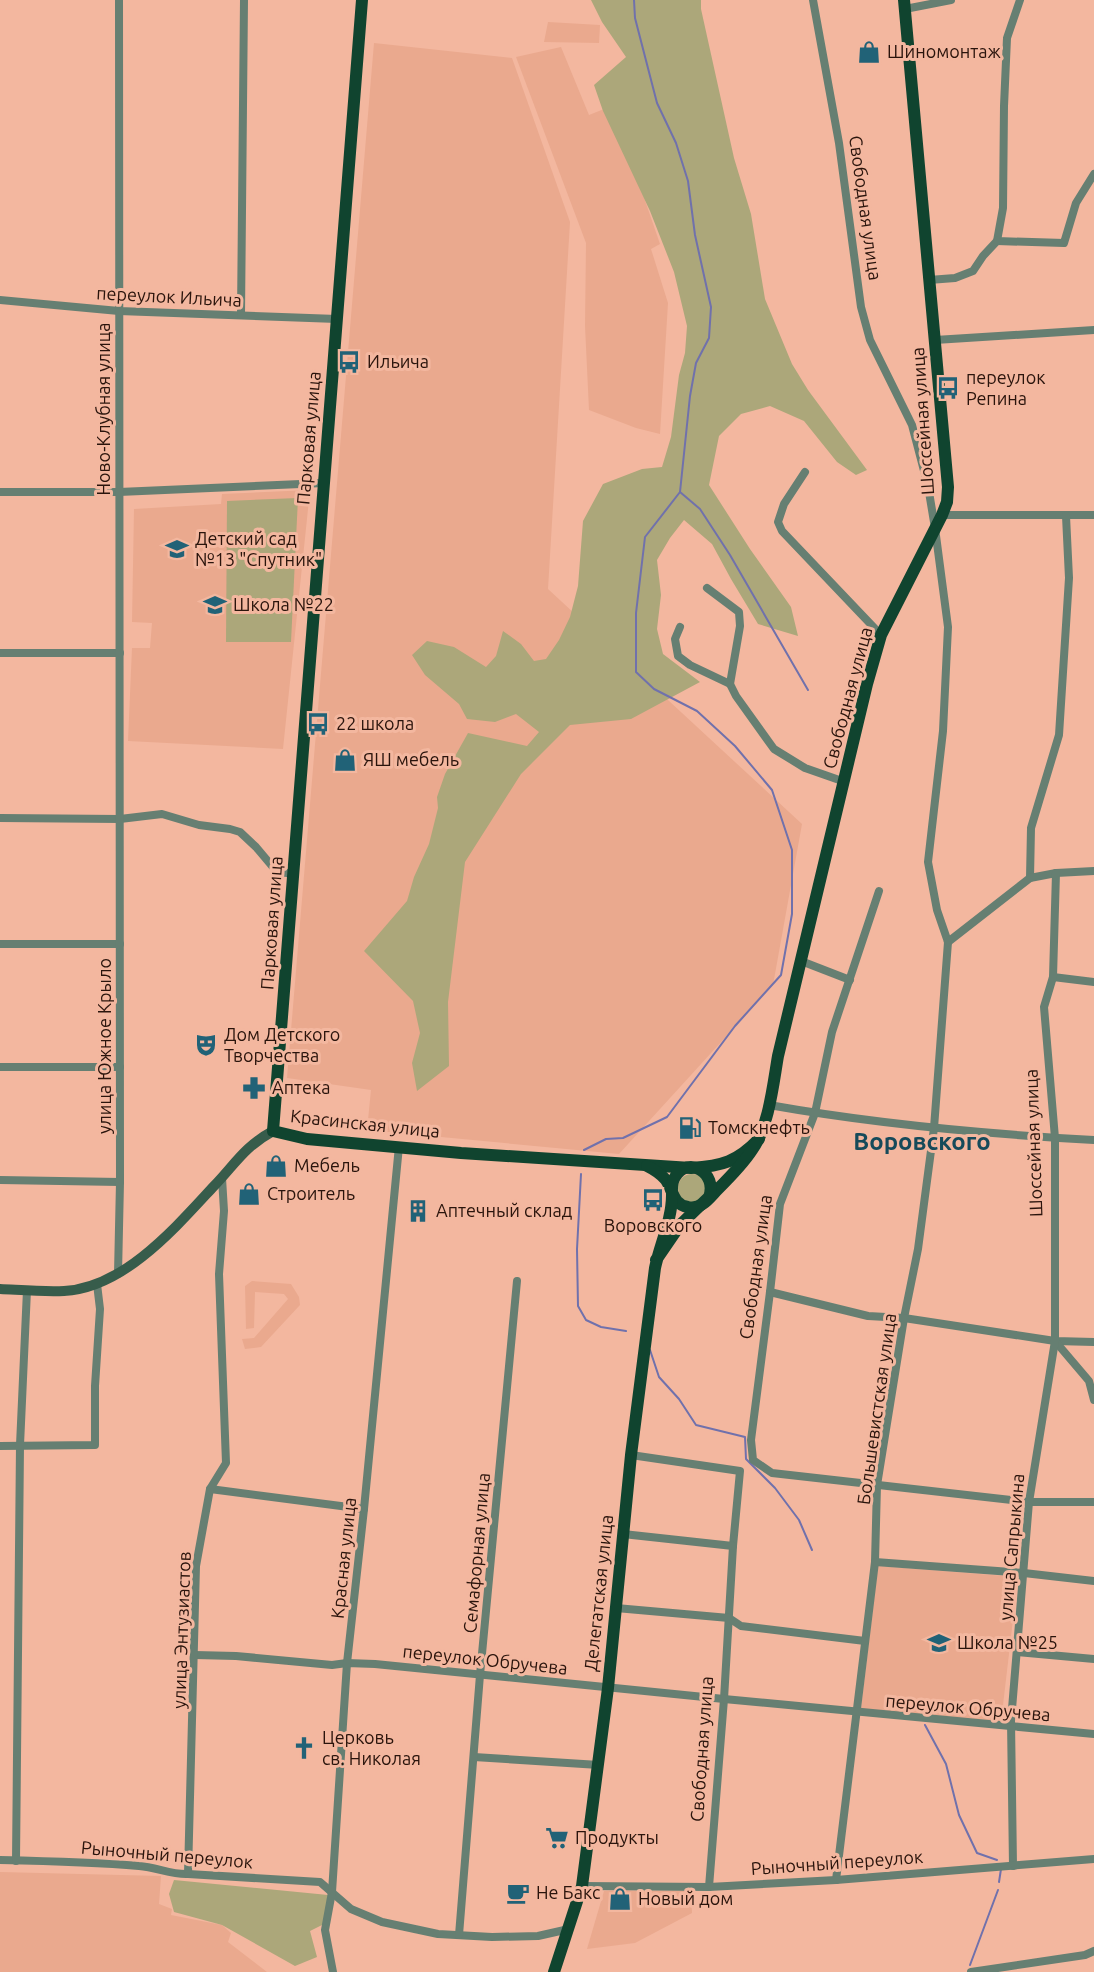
<svg xmlns="http://www.w3.org/2000/svg" width="1094" height="1972" font-family="Ubuntu,sans-serif">
<rect width="100%" height="100%" fill="#f3b79f"/>
<g fill="#eaa98e">
<polygon points="548,22 600,25 599,43 544,42"/>
<polygon points="374,43 512,58 570,222 548,589 802,824 773,985 619,1154 367,1130 371,1090 287,1078"/>
<polygon points="561,47 589,115 604,109 638,180 660,244 651,249 668,303 660,434 636,428 589,410 585,326 586,243 516,57"/>
<polygon points="310,490 283,749 128,741 132,648 150,648 152,623 132,622 134,509 221,504 222,494"/>
<polygon points="252,1281 291,1284 299,1297 300,1305 261,1347 245,1349 242,1339 254,1338 288,1299 284,1294 255,1292 254,1328 246,1329 245,1286"/>
<polygon points="878,1566 1018,1577 1001,1722 861,1709"/>
<polygon points="0,1872 161,1876 159,1904 172,1909 171,1915 222,1925 231,1933 228,1942 267,1972 0,1972"/>
<polygon points="604,1891 691,1891 692,1913 635,1943 587,1949"/>
</g>
<g fill="#aca77a">
<polygon points="591,0 701,0 701,9 734,158 751,214 765,299 792,364 808,390 867,470 856,475 837,462 804,421 770,406 741,414 719,436 709,485 750,549 791,607 798,636 758,624 731,579 712,544 684,520 670,538 657,560 661,595 657,629 663,654 700,682 631,719 570,725 521,774 465,862 448,1002 449,1066 417,1091 412,1063 420,1033 413,1001 364,951 407,901 414,877 429,844 438,808 437,797 445,774 468,733 527,746 539,732 516,714 495,722 467,719 459,704 425,675 412,655 427,641 454,647 486,667 496,656 503,631 521,644 534,661 546,659 559,640 570,617 578,586 583,521 603,484 642,469 662,467 671,437 679,375 685,353 687,326 674,272 650,211 603,111 594,85 626,57 602,22"/>
<polygon points="298,498 291,642 226,642 227,501"/>
<circle cx="692" cy="1188" r="14"/>
<polygon points="174,1880 328,1895 324,1924 310,1931 317,1957 295,1966 222,1925 174,1912 169,1894"/>
</g>
<g fill="none" stroke-linecap="round" stroke-linejoin="round">
<g stroke="#7071ac" stroke-width="2">
<polyline points="634,0 635,18 657,103 676,143 688,181 695,235 711,307 709,338 696,363 690,396 680,492 700,509 730,555 808,690"/>
<polyline points="584,1150 606,1139 623,1138 667,1117 735,1026 781,975 792,914 792,850 772,790 735,746 697,711 654,689 636,672 636,613 645,537 680,492"/>
<polyline points="581,1174 577,1249 578,1306 586,1320 601,1327 626,1331"/>
<polyline points="650,1350 659,1377 679,1399 696,1425 745,1437 746,1459 775,1488 799,1520 812,1550"/>
<polyline points="925,1725 946,1764 959,1815 977,1853 997,1860"/>
<polyline points="999,1882 1001,1869"/>
<polyline points="970,1965 998,1890"/>
</g>
<g stroke="#667f72" stroke-width="8">
<polyline points="813,0 839,143 861,307 870,340 912,425 928,486 935,528 948,627 943,731 928,862 937,910 948,942 934,1128 918,1249 904,1318 877,1485 875,1562 836,1880"/>
<polyline points="1020,0 1007,38 1004,106 1003,208 997,241 1064,243 1076,203 1094,174"/>
<polyline points="905,9 951,0"/>
<polyline points="929,280 955,278 973,271 983,256 997,241"/>
<polyline points="0,300 119,311 337,319"/>
<polyline points="241,315 244,0"/>
<polyline points="935,340 1094,330"/>
<polyline points="805,472 784,504 778,522 782,531 881,635"/>
<polyline points="0,492 119,492 324,483"/>
<polyline points="942,515 1094,515"/>
<polyline points="707,588 739,612 740,626 730,684 736,696 774,749 805,768 845,782"/>
<polyline points="680,627 675,639 678,656 690,665 730,684"/>
<polyline points="0,653 120,653"/>
<polyline points="0,818 120,819 162,814 199,825 230,829 240,832 256,847 272,866 281,872 293,874"/>
<polyline points="1030,878 1031,828 1059,735 1069,578 1066,516"/>
<polyline points="879,891 832,1032 815,1113 780,1204 770,1292 751,1440 753,1460 772,1473 1029,1502 1094,1502"/>
<polyline points="948,942 1030,878 1056,873 1094,871"/>
<polyline points="0,944 120,944"/>
<polyline points="801,961 850,980"/>
<polyline points="1053,977 1094,982"/>
<polyline points="0,1067 120,1067"/>
<path d="M769,1105C876,1124 985,1134 1094,1140"/>
<polyline points="0,1180 120,1182"/>
<polyline points="118,1274 120,1182 119,0"/>
<polyline points="770,1292 868,1316 904,1318 1055,1341 1094,1342"/>
<polyline points="1055,1341 1089,1381 1094,1400"/>
<polyline points="0,1446 95,1445 95,1386 100,1309 97,1284"/>
<polyline points="631,1455 740,1471 733,1546 724,1699 709,1887"/>
<polyline points="210,1489 364,1509"/>
<polyline points="623,1534 733,1546"/>
<polyline points="875,1562 1024,1573 1094,1581"/>
<polyline points="616,1608 729,1618 741,1626 865,1641"/>
<polyline points="1017,1652 1094,1659"/>
<polyline points="195,1655 236,1656 332,1665 347,1663 375,1664 724,1699 1094,1734"/>
<polyline points="474,1757 599,1765"/>
<path d="M0,1860C46,1861 92,1862 139,1866C156,1867 172,1875 188,1874L320,1882L351,1909L382,1922L438,1934L492,1937L538,1936L569,1929"/>
<polyline points="16,1861 20,1445 27,1290"/>
<polyline points="1013,1866 1011,1721 1029,1502 1055,1341 1055,1138 1044,1007 1053,977 1056,873"/>
<polyline points="188,1874 196,1566 210,1489 226,1463 219,1274 224,1211 222,1178"/>
<polyline points="582,1886 709,1887 836,1880 1094,1859"/>
<polyline points="459,1935 480,1675 517,1281"/>
<polyline points="333,1972 325,1930 332,1892 347,1663 364,1509 399,1146"/>
<polyline points="971,1972 1085,1955 1094,1951"/>
</g>
<path stroke="#375c4b" stroke-width="10" d="M0,1289C21,1290 43,1292 64,1291C124,1288 176,1227 214,1186C236,1163 244,1147 273,1131"/>
<g stroke="#10442f" stroke-width="12">
<path d="M362,0L273,1131L307,1139L461,1153L691,1168C722,1166 737,1162 759,1139"/>
<path d="M647,1166C655,1170 661,1174 666,1180C673,1190 673,1205 688,1207C702,1210 710,1197 718,1189C730,1177 743,1164 752,1150C769,1126 773,1085 778,1056L867,684L881,635L942,515L947,502L948,487L904,0"/>
<path d="M554,1972L582,1886L608,1688L631,1455L655,1268C660,1244 672,1220 672,1195C672,1188 671,1183 675,1177C688,1155 718,1173 709,1197L680,1225L656,1260"/>
</g>
</g>
<defs>
<g id="shop-bare" transform="scale(1.8)"><path d="M-5-2.5h2.3a2.7 3.5 0 0 1 5.4 0H5L5.5 6h-11ZM-1.5-2.5h3a1.5 2.3 0 0 0-3 0Z" fill="#216277" stroke="#f3b79f" stroke-width="2.5" paint-order="stroke"/></g>
<g id="bus-bare" transform="scale(1.8)"><path d="M-5-6H5V4H4V6H2V4H-2V6H-4V4H-5ZM-3.5-4V0h7V-4ZM-3.5 1.2v1.5H-2V1.2ZM2 1.2v1.5H3.5V1.2Z" fill="#216277" stroke="#f3b79f" stroke-width="2.5" paint-order="stroke"/></g>
<g id="school-bare" transform="scale(1.8)"><path d="M0-5L7-2L0 1L-7-2ZM-4 1L0 2.5L4 1V4Q0 6-4 4Z" fill="#216277" stroke="#f3b79f" stroke-width="2.5" paint-order="stroke"/></g>
<g id="theatre-bare" transform="scale(1.8)"><path d="M-5-5.5Q0-4 5-5.5V0Q5 5 0 6Q-5 5-5 0ZM-3.3-2.5H-1v1.5H-3.3ZM1-2.5H3.3v1.5H1ZM-2.8 1Q0 5.5 2.8 1Z" fill="#216277" stroke="#f3b79f" stroke-width="2.5" paint-order="stroke"/></g>
<g id="pharmacy-bare" transform="scale(1.8)"><path d="M-2-6h4v4h4v4h-4v4h-4v-4h-4v-4h4Z" fill="#216277" stroke="#f3b79f" stroke-width="2.5" paint-order="stroke"/></g>
<g id="fuel-bare" transform="scale(1.8)"><path d="M-5.5-6h7V0h2V4h1.3V-2.5L3-4.5l.8-.8L6-3V5H2.5V1h-1V6h-7ZM-4.2-4.7v3.2H.2V-4.7Z" fill="#216277" stroke="#f3b79f" stroke-width="2.5" paint-order="stroke"/></g>
<g id="building-bare" transform="scale(1.8)"><path d="M-4-6H4V6H1V3H-1V6H-4ZM-2.5-4.3h1.7v1.8h-1.7ZM.8-4.3h1.7v1.8H.8ZM-2.5-1h1.7V.8h-1.7ZM.8-1h1.7V.8H.8Z" fill="#216277" stroke="#f3b79f" stroke-width="2.5" paint-order="stroke"/></g>
<g id="church-bare" transform="scale(1.8)"><path d="M-1.2-6h2.4v3.5h3.3v2.4h-3.3V6h-2.4V-.1h-3.3v-2.4h3.3Z" fill="#216277" stroke="#f3b79f" stroke-width="2.5" paint-order="stroke"/></g>
<g id="supermarket-bare" transform="scale(1.8)"><path d="M-6-5.5h2.5l.6 2H6L4.5 2H-2.5L-4.4-4H-6ZM-1.5 3.2a1.3 1.3 0 1 0 .1 0ZM3 3.2a1.3 1.3 0 1 0 .1 0Z" fill="#216277" stroke="#f3b79f" stroke-width="2.5" paint-order="stroke"/></g>
<g id="cafe-bare" transform="scale(1.8)"><path d="M-5.5-4.5H6V0H3Q3 3.5 0 3.5H-2.5Q-5.5 3.5-5.5 0ZM3-3.2v2h1.7v-2ZM-6 4.5H4V6H-6Z" fill="#216277" stroke="#f3b79f" stroke-width="2.5" paint-order="stroke"/></g>
</defs>
<g fill-rule="evenodd">
<use href="#shop-bare" x="869" y="52"/>
<use href="#bus-bare" x="349" y="362"/>
<use href="#bus-bare" x="948" y="388"/>
<use href="#school-bare" x="177" y="549"/>
<use href="#school-bare" x="215" y="605"/>
<use href="#bus-bare" x="318" y="724"/>
<use href="#shop-bare" x="345" y="760"/>
<use href="#theatre-bare" x="206" y="1045"/>
<use href="#pharmacy-bare" x="254" y="1088"/>
<use href="#fuel-bare" x="690" y="1128"/>
<use href="#shop-bare" x="276" y="1166"/>
<use href="#shop-bare" x="249" y="1194"/>
<use href="#bus-bare" x="653" y="1200"/>
<use href="#building-bare" x="418" y="1211"/>
<use href="#school-bare" x="939" y="1643"/>
<use href="#church-bare" x="304" y="1748"/>
<use href="#supermarket-bare" x="557" y="1838"/>
<use href="#cafe-bare" x="518" y="1893"/>
<use href="#shop-bare" x="620" y="1899"/>
</g>
<g text-anchor="middle" stroke-width="6" stroke-linejoin="round" paint-order="stroke">
<g font-size="18" fill="#2a140c" stroke="#f3b79f" text-anchor="start">
<text x="887" y="58">Шиномонтаж</text>
<text x="367" y="368">Ильича</text>
<text x="966" y="384">переулок<tspan x="966" dy="21">Репина</tspan></text>
<text x="195" y="545">Детский сад<tspan x="195" dy="21">№13 "Спутник"</tspan></text>
<text x="233" y="611">Школа №22</text>
<text x="336" y="730">22 школа</text>
<text x="363" y="766">ЯШ мебель</text>
<text x="224" y="1041">Дом Детского<tspan x="224" dy="21">Творчества</tspan></text>
<text x="272" y="1094">Аптека</text>
<text x="708" y="1134">Томскнефть</text>
<text x="294" y="1172">Мебель</text>
<text x="267" y="1200">Строитель</text>
<text x="436" y="1217">Аптечный склад</text>
<text x="653" y="1232" text-anchor="middle">Воровского</text>
<text x="957" y="1649">Школа №25</text>
<text x="322" y="1744">Церковь<tspan x="322" dy="21">св. Николая</tspan></text>
<text x="575" y="1844">Продукты</text>
<text x="536" y="1899">Не Бакс</text>
<text x="638" y="1905">Новый дом</text>
</g>
<g font-size="18" fill="#2a140c" stroke="#f3b79f">
<text transform="translate(865 208) rotate(82)" y="6">Свободная улица</text>
<text transform="translate(169 297) rotate(3)" y="6">переулок Ильича</text>
<text transform="translate(104 409) rotate(-90)" y="6">Ново-Клубная улица</text>
<text transform="translate(923 421) rotate(-94)" y="6">Шоссейная улица</text>
<text transform="translate(309 438) rotate(-85)" y="6">Парковая улица</text>
<text transform="translate(848 698) rotate(-75)" y="6">Свободная улица</text>
<text transform="translate(272 923) rotate(-86)" y="6">Парковая улица</text>
<text transform="translate(105 1046) rotate(-90)" y="6">улица Южное Крыло</text>
<text transform="translate(365 1124) rotate(6)" y="6">Красинская улица</text>
<text transform="translate(1034 1143) rotate(-92)" y="6">Шоссейная улица</text>
<text transform="translate(756 1267) rotate(-82)" y="6">Свободная улица</text>
<text transform="translate(877 1409) rotate(-82)" y="6">Большевистская улица</text>
<text transform="translate(1012 1547) rotate(-85)" y="6">улица Сапрыкина</text>
<text transform="translate(477 1553) rotate(-85)" y="6">Семафорная улица</text>
<text transform="translate(344 1558) rotate(-84)" y="6">Красная улица</text>
<text transform="translate(599 1593) rotate(-84)" y="6">Делегатская улица</text>
<text transform="translate(182 1630) rotate(-88)" y="6">улица Энтузиастов</text>
<text transform="translate(485 1660) rotate(6)" y="6">переулок Обручева</text>
<text transform="translate(968 1708) rotate(5)" y="6">переулок Обручева</text>
<text transform="translate(702 1749) rotate(-86)" y="6">Свободная улица</text>
<text transform="translate(167 1855) rotate(5)" y="6">Рыночный переулок</text>
<text transform="translate(837 1863) rotate(-4)" y="6">Рыночный переулок</text>
</g>
<g font-size="24" font-weight="bold" fill="#164a5a" stroke="#f3b79f">
<text x="922" y="1150">Воровского</text>
</g>
</g>
</svg>
